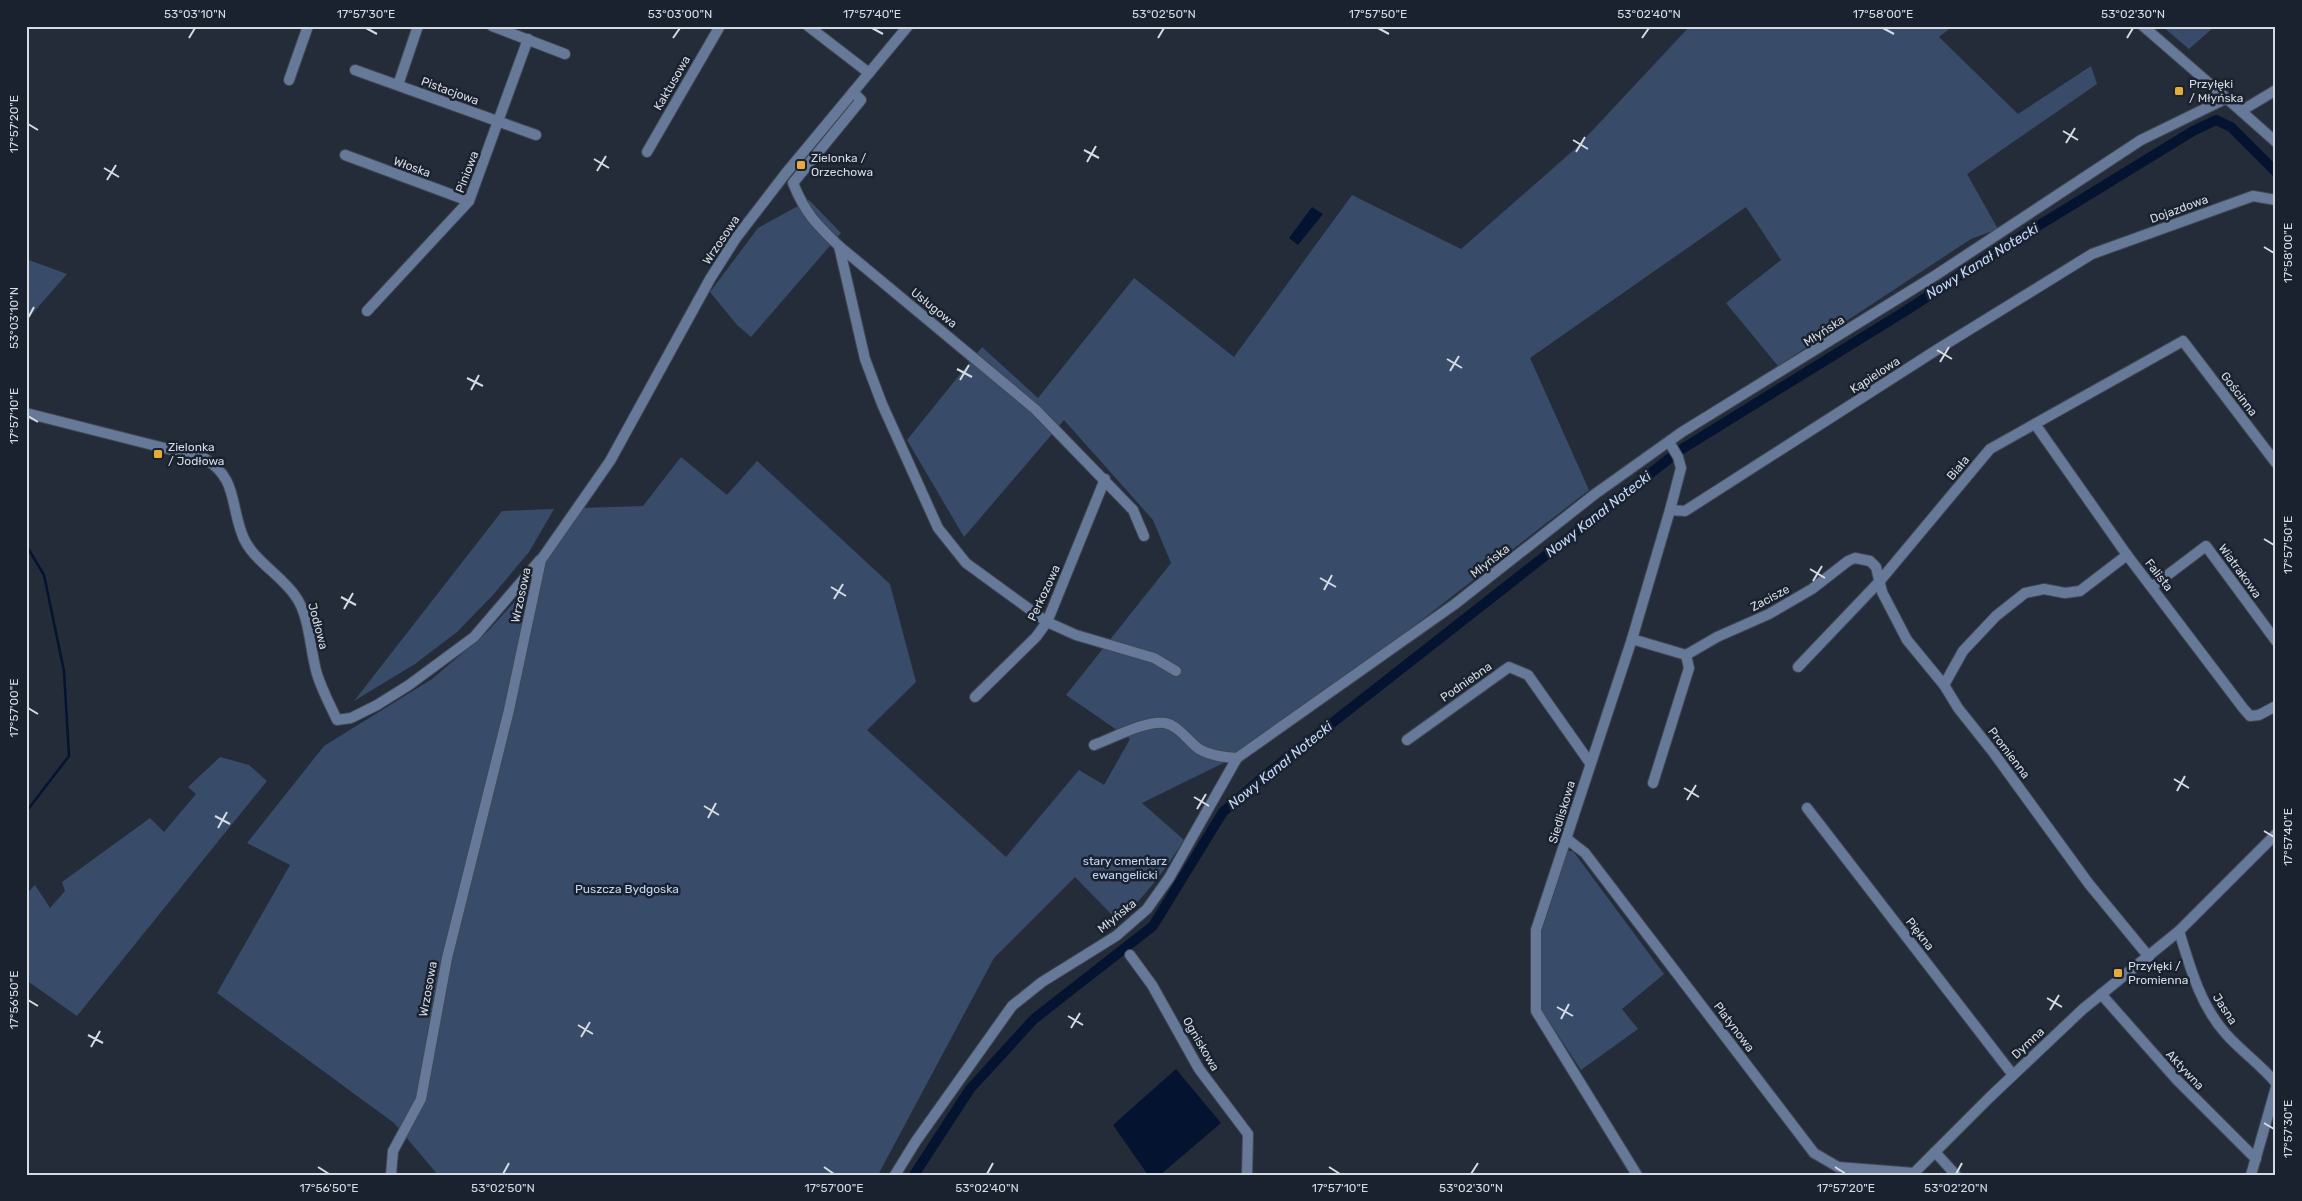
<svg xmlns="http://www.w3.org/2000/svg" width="2302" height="1201" font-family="Rubik,sans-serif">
<rect width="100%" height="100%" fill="#242c39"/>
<g fill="#384b69">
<path d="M1690,26H1953L1939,37L2018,114L2091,66L2097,84L1967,174L1998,229L1971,239L1778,366L1726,303L1781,260L1746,207L1530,358L1589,490L1262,744L1142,803L1184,840C1165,870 1145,897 1118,921L1075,877L994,958L878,1175H438L394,1123L217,993L290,865L247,843L324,746L432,679L486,633L531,584L581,508L643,506L681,457L727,495L757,461L890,584L916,682L867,730L1006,857L1079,770L1104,785L1130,739L1066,695L1171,563L1153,520L1064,420L964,537L907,440L982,347L1038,398L1134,278L1234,357L1352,195L1461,249L1576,148Z"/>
<polygon points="2162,26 2215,26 2189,49"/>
<polygon points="809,200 841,233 751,337 737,325 710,292 758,228"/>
<polygon points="26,259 67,274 26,321"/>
<polygon points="554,509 529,552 493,595 457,632 415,664 354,701 502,511"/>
<polygon points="220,757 249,765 267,781 77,1016 26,980 26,894 35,885 50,908 65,891 62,882 150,818 164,832 196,794 188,787"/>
<polygon points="1568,851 1573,851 1664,974 1622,1009 1638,1029 1581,1070 1542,1011 1541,933"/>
</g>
<g fill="#04132f">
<polygon points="1312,207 1323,214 1298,245 1289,238"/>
<polygon points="1176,1069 1221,1123 1160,1175 1148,1175 1113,1125"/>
</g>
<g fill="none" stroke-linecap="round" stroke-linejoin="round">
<polyline stroke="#04132f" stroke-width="2.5" points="26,545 44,575 64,671 69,756 26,812"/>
<g stroke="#04132f" stroke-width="10">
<polyline points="1682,449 1907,310 1997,251 2193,131 2216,120 2231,127 2276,172"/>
<polyline points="914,1175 970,1089 1034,1019 1153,926 1223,812 1262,778 1670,458"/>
</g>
<g stroke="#404854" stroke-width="12">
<g id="minor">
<polyline points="492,26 565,54"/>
<polyline points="808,26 869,73"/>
<polyline points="355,70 536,135"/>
<polyline points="289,80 308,26"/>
<polyline points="398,85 418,26"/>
<path d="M853,92L861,100L793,183C805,213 816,224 839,246L1035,409L1133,510L1144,536"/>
<polyline points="2241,111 2276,142"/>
<polyline points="647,152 720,26"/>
<polyline points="345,155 469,201"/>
<polyline points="839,246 865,359 882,404 938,528 966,563 1047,622 1076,635 1154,658 1176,671"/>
<polyline points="367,311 469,201 528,39"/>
<path d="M26,413L204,458C237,478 230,502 242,534C251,560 281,574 296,597C310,617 310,651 317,674C322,690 330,705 337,720L351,718L377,705L409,685L474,637L540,560"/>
<polyline points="2035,424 2127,555 2243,708 2250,716 2259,715 2276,706"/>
<polyline points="1670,510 1685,511 1938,349 2092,254 2253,196 2276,200"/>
<polyline points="2153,586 2206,546 2276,641"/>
<polyline points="1632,639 1686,655 1689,668 1653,783"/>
<polyline points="1686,655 1717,637 1769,614 1812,589 1848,561 1855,558 1870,561 1876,567 1882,592 1907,640 1944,685 1958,708 1993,752 2089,884 2149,957"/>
<polyline points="1798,667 1879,582 1990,449 2183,341 2276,463"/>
<polyline points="1944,685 1963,651 1996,616 2025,593 2044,589 2065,593 2080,591 2127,555"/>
<polyline points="975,697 1036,637 1047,622 1105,479"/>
<polyline points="1407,740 1509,667 1528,675 1590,763"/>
<path d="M1094,745C1113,738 1146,720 1165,723C1179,726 1188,741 1199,749C1211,756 1224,757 1237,758"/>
<polyline points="1807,808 2013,1075"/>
<polyline points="1567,839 1585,853 1814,1153 1838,1167 1914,1173"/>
<path d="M2179,931C2190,967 2200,1005 2226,1034C2241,1051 2261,1065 2276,1083"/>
<polyline points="1130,955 1152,985 1199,1069 1248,1134 1247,1175"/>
<polyline points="2101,994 2177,1080 2256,1159"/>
<polyline points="1935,1152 1956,1175"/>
<polyline points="391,1175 393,1151 421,1099 447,958 509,710 541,560 610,461 710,279 736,238 786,173 908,26"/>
<polyline points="895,1175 916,1141 1012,1006 1042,982 1116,936 1147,909 1169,878 1237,758 1455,604 1595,494 1682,432 1936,275 2141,140 2225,99"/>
<polyline points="1637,1175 1536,1011 1536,930 1632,639 1670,510 1681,468 1678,457 1669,442"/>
<polyline points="1912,1175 1990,1097 2083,1009 2179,931 2276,834"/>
<polyline points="2251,1175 2276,1087"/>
</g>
</g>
<g stroke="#404854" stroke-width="12">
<polyline id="tertiary" points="2143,26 2241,111 2276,90"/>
</g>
<use href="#minor" stroke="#667999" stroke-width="10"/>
<use href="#tertiary" stroke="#667999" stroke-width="10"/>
</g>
<path fill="none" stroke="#d5dbe3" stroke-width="2" d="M366,28L377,34M872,28L883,34M1378,28L1389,34M1883,28L1894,34M189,38L195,28M673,38L680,28M1158,38L1164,28M1642,38L1649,28M2127,38L2133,28M28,124L38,130M2063,131L2078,140M1573,140L1588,149M2066,143L2075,128M1084,150L1099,158M1576,152L1585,137M594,159L609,168M1087,162L1096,146M104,168L119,177M597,171L606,156M107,180L116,165M2264,247L2274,253M28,318L34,307M1937,350L1952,359M1447,359L1462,368M1940,362L1949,347M957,369L972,377M1450,371L1459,356M467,378L483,386M960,380L969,365M471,390L479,375M28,416L38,422M2264,539L2274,545M1810,569L1825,578M1320,578L1336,587M1813,581L1822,566M831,587L846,596M1324,590L1332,575M341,597L356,605M834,599L843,584M344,609L353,593M28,708L38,714M2174,779L2189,788M1684,788L1699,797M2177,791L2185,776M1194,797L1209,806M1687,800L1696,785M704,806L719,815M1197,809L1206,794M215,816L230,824M708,818L716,803M218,828L227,812M2264,831L2274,837M2047,998L2062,1007M28,1000L38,1006M1557,1007L1573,1016M2050,1010L2059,995M1068,1016L1083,1025M1561,1019L1569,1004M578,1025L593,1034M1071,1028L1080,1013M88,1035L103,1043M581,1037L590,1022M91,1047L100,1031M2264,1123L2274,1129M318,1167L329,1174M824,1167L834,1174M1329,1167L1340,1174M1835,1167L1846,1174M503,1174L509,1163M987,1174L993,1163M1471,1174L1478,1163M1956,1174L1962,1163"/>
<g fill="#e7ac37" stroke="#1b222f" stroke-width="2">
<rect x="2174" y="86" width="10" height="10" rx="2.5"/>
<rect x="796" y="160" width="10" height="10" rx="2.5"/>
<rect x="153" y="449" width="10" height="10" rx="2.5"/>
<rect x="2113" y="968" width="10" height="10" rx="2.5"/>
</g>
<g text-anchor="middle" stroke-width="5" stroke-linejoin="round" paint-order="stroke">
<g font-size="12" fill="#d5dbe3" stroke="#1b222f">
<text transform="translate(672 83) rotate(-60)" y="4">Kaktusowa</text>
<text transform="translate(450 91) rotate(20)" y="4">Pistacjowa</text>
<text transform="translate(412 167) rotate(20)" y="4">Włoska</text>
<text transform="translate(467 172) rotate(-69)" y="4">Piniowa</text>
<text transform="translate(2179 209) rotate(-20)" y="4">Dojazdowa</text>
<text transform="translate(721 240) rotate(-56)" y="4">Wrzosowa</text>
<text transform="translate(934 308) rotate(39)" y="4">Usługowa</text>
<text transform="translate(1824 331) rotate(-33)" y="4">Młyńska</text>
<text transform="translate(1875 375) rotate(-33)" y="4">Kąpielowa</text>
<text transform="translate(2239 394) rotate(53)" y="4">Gościnna</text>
<text transform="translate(1958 468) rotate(-50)" y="4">Biała</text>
<text transform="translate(1490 561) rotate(-38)" y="4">Młyńska</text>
<text transform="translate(2240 571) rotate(54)" y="4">Wiatrakowa</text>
<text transform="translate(2159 575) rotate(52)" y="4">Falista</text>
<text transform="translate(1044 593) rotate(-65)" y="4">Perkozowa</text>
<text transform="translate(521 595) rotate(-78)" y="4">Wrzosowa</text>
<text transform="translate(1770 598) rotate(-28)" y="4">Zacisze</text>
<text transform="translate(318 626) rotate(75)" y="4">Jodłowa</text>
<text transform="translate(1466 682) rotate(-35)" y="4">Podniebna</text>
<text transform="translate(2009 753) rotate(53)" y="4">Promienna</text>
<text transform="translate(1562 812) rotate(-73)" y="4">Siedliskowa</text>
<text transform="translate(1117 916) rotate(-39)" y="4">Młyńska</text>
<text transform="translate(1920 934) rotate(52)" y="4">Piękna</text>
<text transform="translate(428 989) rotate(-80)" y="4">Wrzosowa</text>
<text transform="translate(2225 1009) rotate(57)" y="4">Jasna</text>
<text transform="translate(1734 1027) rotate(53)" y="4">Platynowa</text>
<text transform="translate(2028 1043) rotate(-43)" y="4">Dymna</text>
<text transform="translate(1201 1044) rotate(60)" y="4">Ogniskowa</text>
<text transform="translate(2185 1070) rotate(47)" y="4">Aktywna</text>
</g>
<g font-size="12" fill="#d5dbe3" stroke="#1b222f" text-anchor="start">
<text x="2189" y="88">Przyłęki<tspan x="2189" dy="14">/ Młyńska</tspan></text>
<text x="811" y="162">Zielonka /<tspan x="811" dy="14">Orzechowa</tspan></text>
<text x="168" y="451">Zielonka<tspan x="168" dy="14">/ Jodłowa</tspan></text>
<text x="2128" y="970">Przyłęki /<tspan x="2128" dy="14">Promienna</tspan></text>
</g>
<g font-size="12" fill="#bfd5f7" stroke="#1b222f">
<text x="1125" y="865">stary cmentarz<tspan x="1125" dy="14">ewangelicki</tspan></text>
<text x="627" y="893">Puszcza Bydgoska</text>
</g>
<g font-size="14" font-style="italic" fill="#c3d9fc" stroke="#1b222f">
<text transform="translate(1982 261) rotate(-32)" y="5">Nowy Kanał Notecki</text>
<text transform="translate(1598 514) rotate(-38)" y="5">Nowy Kanał Notecki</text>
<text transform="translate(1280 765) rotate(-39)" y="5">Nowy Kanał Notecki</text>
</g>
</g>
<rect width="2302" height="1201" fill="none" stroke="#1b222f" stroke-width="55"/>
<rect x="28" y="28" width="2246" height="1146" fill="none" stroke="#d5dbe3" stroke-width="2"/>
<g font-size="12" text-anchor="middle" fill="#d5dbe3">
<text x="195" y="18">53°03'10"N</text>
<text x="366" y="18">17°57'30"E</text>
<text x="680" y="18">53°03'00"N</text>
<text x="872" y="18">17°57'40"E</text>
<text x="1164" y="18">53°02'50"N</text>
<text x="1378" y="18">17°57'50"E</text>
<text x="1649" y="18">53°02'40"N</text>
<text x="1883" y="18">17°58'00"E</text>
<text x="2133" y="18">53°02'30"N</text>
<text transform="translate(14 124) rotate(-90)" y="4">17°57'20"E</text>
<text transform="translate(2288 253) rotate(-90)" y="4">17°58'00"E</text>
<text transform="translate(14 318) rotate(-90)" y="4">53°03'10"N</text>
<text transform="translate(14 416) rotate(-90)" y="4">17°57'10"E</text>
<text transform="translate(2288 545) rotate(-90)" y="4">17°57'50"E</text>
<text transform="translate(14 708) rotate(-90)" y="4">17°57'00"E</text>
<text transform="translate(2288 837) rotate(-90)" y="4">17°57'40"E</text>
<text transform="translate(14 1000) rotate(-90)" y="4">17°56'50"E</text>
<text transform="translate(2288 1129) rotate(-90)" y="4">17°57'30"E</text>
<text x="329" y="1192">17°56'50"E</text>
<text x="503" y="1192">53°02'50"N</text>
<text x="834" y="1192">17°57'00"E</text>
<text x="987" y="1192">53°02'40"N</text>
<text x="1340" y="1192">17°57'10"E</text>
<text x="1471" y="1192">53°02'30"N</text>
<text x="1846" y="1192">17°57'20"E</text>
<text x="1956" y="1192">53°02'20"N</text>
</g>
</svg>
